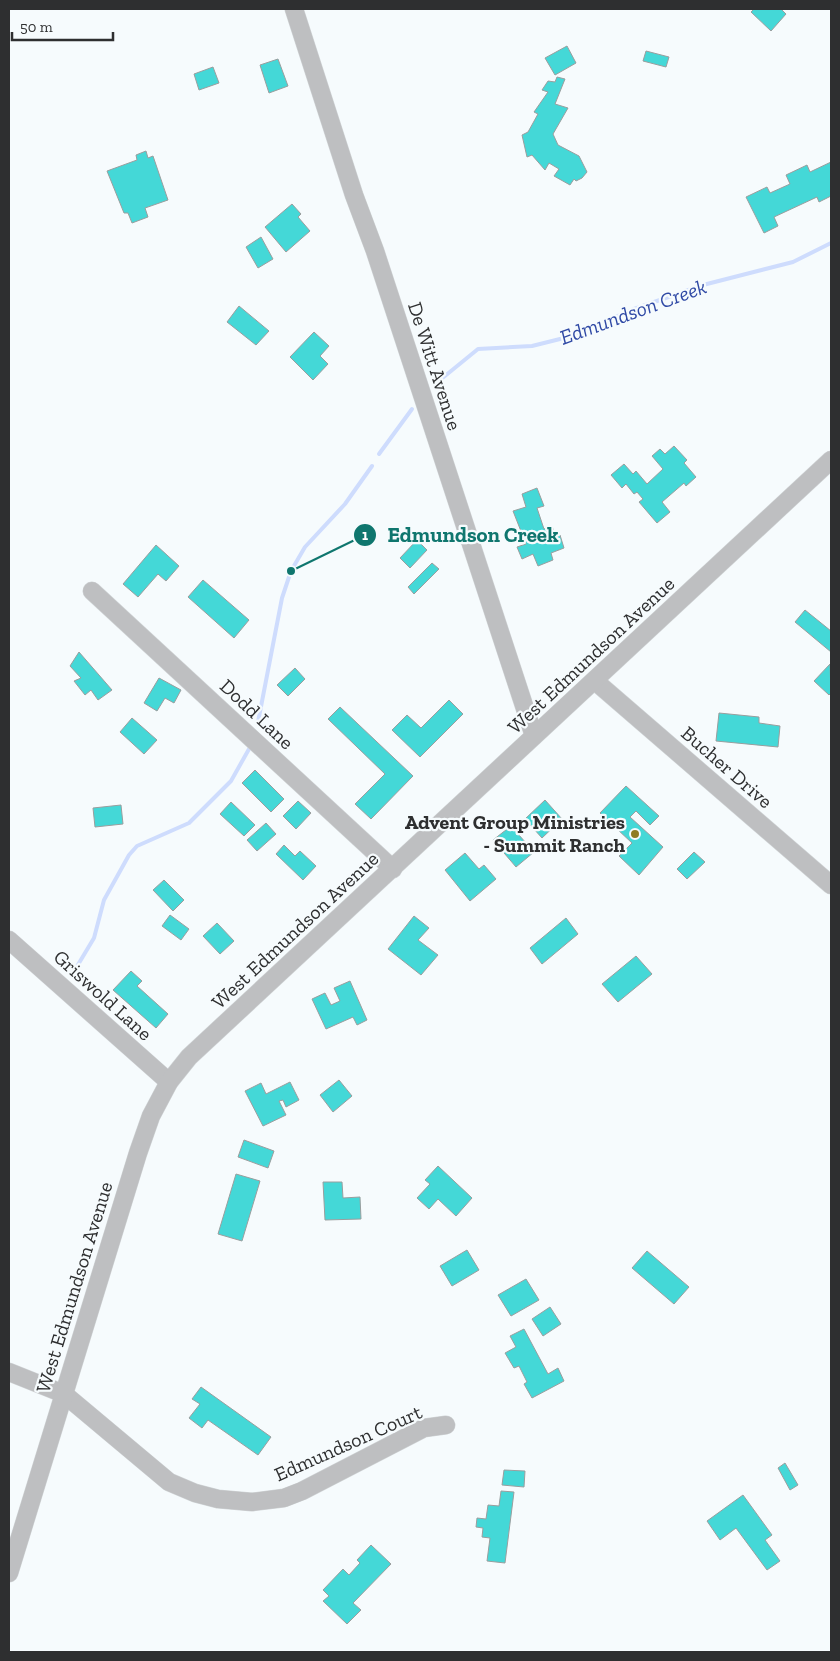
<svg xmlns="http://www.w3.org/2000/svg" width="840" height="1661" font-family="'Zilla Slab',serif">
<rect width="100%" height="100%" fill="#f6fbfd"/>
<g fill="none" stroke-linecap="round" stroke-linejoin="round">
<g stroke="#cedcfd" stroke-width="4">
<polyline points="440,380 478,349 532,346 568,337 634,309 703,285 793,262 831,243"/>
<polyline points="379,454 412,409"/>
<polyline points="258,722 282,598 291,571 305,547 345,504 372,466"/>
<polyline points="73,973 94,938 104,900 129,855 137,846 189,823 231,781 249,749"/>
</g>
</g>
<g fill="#44d8d7" stroke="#9a9e9e">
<polygon points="754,9 781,9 786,14 771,31 751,12"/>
<polygon points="567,46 576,63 555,75 545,58"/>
<polygon points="646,51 669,57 666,67 643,61"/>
<polygon points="278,59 288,86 269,93 260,65"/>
<polygon points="213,67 219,83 199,90 194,74"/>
<polygon points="557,77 565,79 555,104 568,108 553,134 558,145 579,156 587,172 582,178 576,181 574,179 570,185 554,176 559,169 549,163 545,170 532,155 527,157 522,135 528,132 538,114 534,112 548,92 542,90 548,81 555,82"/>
<polygon points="146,151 148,158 153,156 168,200 145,208 148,217 132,223 128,213 124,213 107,171 137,160 136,155"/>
<polygon points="831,162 831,196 819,202 817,197 774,217 778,226 764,233 746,197 767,187 770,193 790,184 786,175 807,165 810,172"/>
<polygon points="292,204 301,214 298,217 310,231 286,252 265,227"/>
<polygon points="261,237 273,259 258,268 246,247"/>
<polygon points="239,306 269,331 256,345 227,322"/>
<polygon points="314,332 329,346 320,356 328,364 313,380 290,357"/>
<polygon points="674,446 687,460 684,463 696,477 686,486 684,483 662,502 670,512 657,523 639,502 643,499 637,492 634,494 626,484 622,488 611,475 624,464 633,474 636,471 647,484 663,469 652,456 660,449 665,454"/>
<polygon points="537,488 544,506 537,508 544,529 552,526 556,537 560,535 564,548 551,553 553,560 538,566 533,554 522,559 517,547 526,544 513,511 526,507 522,494"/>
<polygon points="417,540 427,550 410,568 400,558"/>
<polygon points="156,545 179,566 166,581 158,574 138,597 123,584"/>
<polygon points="432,563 439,569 414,594 408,587"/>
<polygon points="203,580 249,620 234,638 188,597"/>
<polygon points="805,610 831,631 831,652 795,622"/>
<polygon points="79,652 112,690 98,700 91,690 85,695 74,681 81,678 70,666"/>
<polygon points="830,664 831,693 829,695 814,681"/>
<polygon points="295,668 305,679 288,696 277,685"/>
<polygon points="159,678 181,690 174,703 165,698 157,711 144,703"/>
<polygon points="449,700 463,714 420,757 392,730 407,715 421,728"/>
<polygon points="340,707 413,776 371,819 355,804 385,774 328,719"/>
<polygon points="719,713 759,717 759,723 780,726 778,747 716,741"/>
<polygon points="132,718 157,740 144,754 120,732"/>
<polygon points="255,770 284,799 271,812 242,783"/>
<polygon points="626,786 659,816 650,825 636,811 630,817 663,847 639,875 619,856 632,843 600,813"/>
<polygon points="545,800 562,819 542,838 525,819"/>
<polygon points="298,801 311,813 296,829 283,816"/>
<polygon points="231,802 255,825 244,836 220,814"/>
<polygon points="121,805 123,824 95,827 93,808"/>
<polygon points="266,823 276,834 257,851 247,840"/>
<polygon points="511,826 534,852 516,867 493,840"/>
<polygon points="284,845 295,856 300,851 316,866 303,880 276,854"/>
<polygon points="694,852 705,862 687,879 677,869"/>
<polygon points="465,853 479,869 484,865 496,879 470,901 445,870"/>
<polygon points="164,880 184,900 173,911 153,890"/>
<polygon points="170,915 189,929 181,940 162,926"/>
<polygon points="414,916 429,928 418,940 438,955 421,975 388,949"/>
<polygon points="566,918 578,934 542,964 530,948"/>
<polygon points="217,923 234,941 220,954 203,936"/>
<polygon points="636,956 652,974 618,1002 602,984"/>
<polygon points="131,971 142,981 137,986 168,1014 156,1028 113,990"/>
<polygon points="350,981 367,1020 357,1025 353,1017 326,1029 312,999 325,993 331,1005 340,1001 334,988"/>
<polygon points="339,1080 352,1096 333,1112 320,1095"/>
<polygon points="290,1082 299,1100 286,1107 283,1100 279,1101 286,1115 263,1126 245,1091 261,1083 266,1094"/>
<polygon points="244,1140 274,1151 268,1168 238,1157"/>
<polygon points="438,1166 472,1198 456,1216 438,1199 429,1209 417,1198 430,1184 425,1180"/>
<polygon points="236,1174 260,1181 242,1241 218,1234"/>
<polygon points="323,1182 342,1182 343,1198 360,1197 361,1219 325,1220"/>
<polygon points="467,1250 479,1270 452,1286 440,1266"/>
<polygon points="647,1251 689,1287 674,1304 632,1268"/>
<polygon points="526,1279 539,1300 511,1316 498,1295"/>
<polygon points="550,1307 561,1324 543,1336 532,1319"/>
<polygon points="524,1329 548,1374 558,1368 564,1381 532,1398 524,1384 527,1382 519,1366 514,1368 505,1353 516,1347 510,1336"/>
<polygon points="201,1387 271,1437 258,1455 208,1420 202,1428 189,1418 200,1404 192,1399"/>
<polygon points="785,1463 798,1485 790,1490 778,1468"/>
<polygon points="504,1470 525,1471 524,1487 502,1485"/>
<polygon points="501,1491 514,1492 505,1563 487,1561 490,1538 482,1537 483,1528 476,1527 477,1518 486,1519 488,1505 499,1506"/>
<polygon points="743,1495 772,1535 765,1540 780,1561 767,1570 736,1528 720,1540 707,1521"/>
<polygon points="371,1545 391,1564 353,1603 361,1610 347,1624 323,1601 329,1596 323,1590 343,1569 349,1575 360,1563 357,1560"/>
</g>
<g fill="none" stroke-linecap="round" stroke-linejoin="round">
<g stroke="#d2d6d8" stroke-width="19">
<g id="minor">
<polyline points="294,9 354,195 375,251 534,736"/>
<polyline points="92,591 393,869"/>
<polyline points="595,681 831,885"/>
<polyline points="9,940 169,1082"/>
<polyline points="9,1372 64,1394 169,1482 195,1493 218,1499 252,1502 284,1498 302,1491 424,1428 446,1425"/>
<polyline points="9,1573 138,1153 151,1116 169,1082 189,1057 831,460"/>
</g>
</g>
<use href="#minor" stroke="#bebfc1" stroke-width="18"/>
</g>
<circle fill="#8f7c22" stroke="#f6fbfd" stroke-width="2" cx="635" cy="834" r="5"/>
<g text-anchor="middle" stroke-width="4.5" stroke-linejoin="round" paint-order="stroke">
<g font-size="20" fill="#2e2f30" stroke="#f6fbfd">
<text transform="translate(435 366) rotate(72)" y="7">De Witt Avenue</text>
<text transform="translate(591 655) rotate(-43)" y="7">West Edmundson Avenue</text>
<text transform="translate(257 714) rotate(43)" y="7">Dodd Lane</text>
<text transform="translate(727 767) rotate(41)" y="7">Bucher Drive</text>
<text transform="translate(295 930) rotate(-43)" y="7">West Edmundson Avenue</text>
<text transform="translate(103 995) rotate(42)" y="7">Griswold Lane</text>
<text transform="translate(74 1287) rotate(-73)" y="7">West Edmundson Avenue</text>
<text transform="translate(348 1443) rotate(-24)" y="7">Edmundson Court</text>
</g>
<g font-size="20" font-weight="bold" fill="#2e2f30" stroke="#f6fbfd" text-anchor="end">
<text x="625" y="829">Advent Group Ministries<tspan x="625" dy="23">- Summit Ranch</tspan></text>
</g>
<g font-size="21" font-style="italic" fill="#2f49a5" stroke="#f6fbfd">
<text transform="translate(633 312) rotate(-20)" y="7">Edmundson Creek</text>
</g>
</g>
<path fill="none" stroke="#0f766e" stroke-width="2" d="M291 571L365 535"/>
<g fill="#0f766e" stroke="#f6fbfd" stroke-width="2">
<circle cx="291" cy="571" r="5"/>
<circle cx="365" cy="535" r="12"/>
</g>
<g font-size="15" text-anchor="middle" font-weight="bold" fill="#fff">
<text x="365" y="540">1</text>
</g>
<g font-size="21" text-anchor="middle" font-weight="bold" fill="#0f766e" stroke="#f6fbfd" stroke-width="4.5" stroke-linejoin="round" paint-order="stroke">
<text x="473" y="542">Edmundson Creek</text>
</g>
<rect width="840" height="1661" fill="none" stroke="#2e2f30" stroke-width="20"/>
<path d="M12 32v8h101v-8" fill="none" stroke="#2e2f30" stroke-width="2.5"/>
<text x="20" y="32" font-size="15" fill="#2e2f30" stroke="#f6fbfd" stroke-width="4" paint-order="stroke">50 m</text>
</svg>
